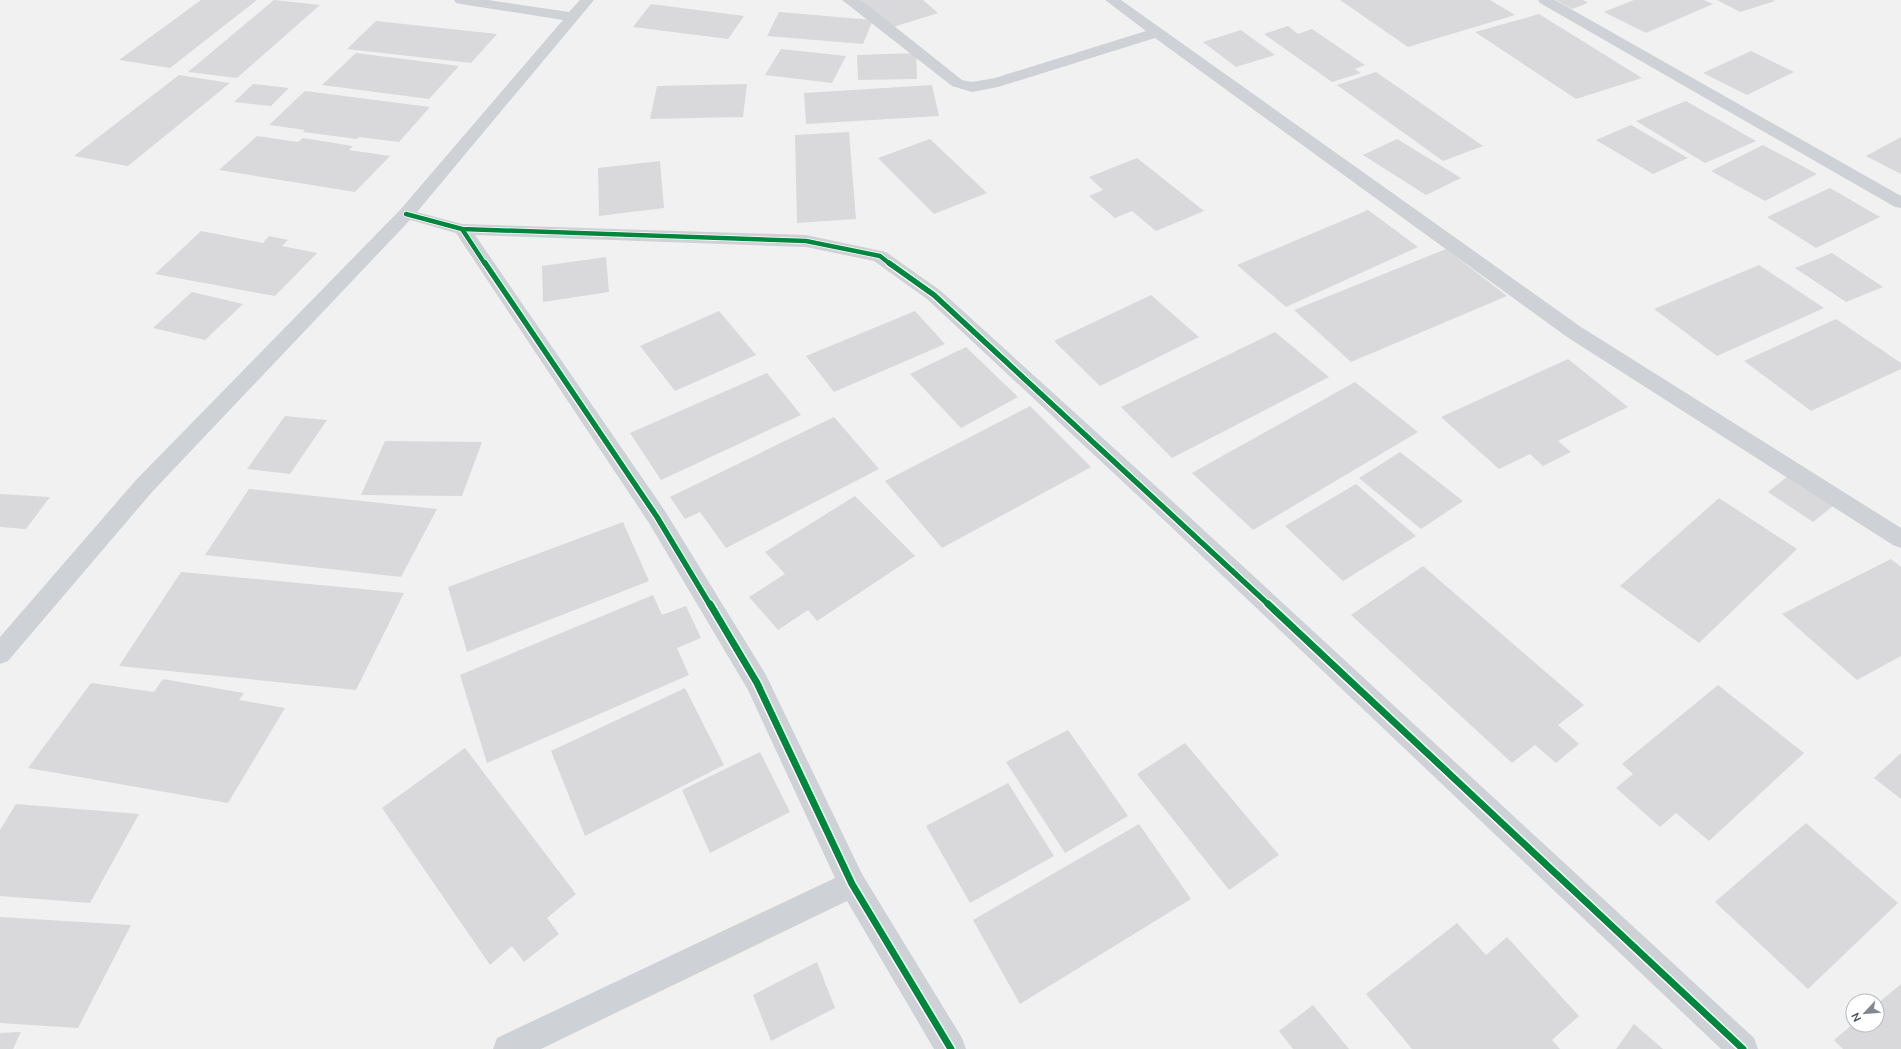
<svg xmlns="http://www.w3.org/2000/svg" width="1901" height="1049" font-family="'Nunito Sans',sans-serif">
<rect width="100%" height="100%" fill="#f2f1f1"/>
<g fill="#d9d9db">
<polygon points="201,0 257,0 170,68 119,60"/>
<polygon points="274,0 320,5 237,78 188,72"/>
<polygon points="858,0 923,0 938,13 890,28"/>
<polygon points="1340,0 1490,0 1515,15 1408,47"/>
<polygon points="1556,0 1583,0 1588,3 1572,9"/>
<polygon points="1634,0 1704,0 1713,4 1646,33 1604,12"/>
<polygon points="1717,0 1773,0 1775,1 1740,12"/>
<polygon points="651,4 744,16 728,39 633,27"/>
<polygon points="779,12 873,20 863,44 767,36"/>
<polygon points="1539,14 1642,78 1576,99 1475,32"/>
<polygon points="376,21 497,34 471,63 347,49"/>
<polygon points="1288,26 1298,34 1312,29 1365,65 1355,69 1361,73 1332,82 1264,34"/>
<polygon points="1241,30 1275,55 1236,67 1203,42"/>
<polygon points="781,49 846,56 832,83 765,75"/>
<polygon points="1751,51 1794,72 1747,95 1703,73"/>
<polygon points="356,53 459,66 429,99 322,85"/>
<polygon points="916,53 917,79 858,80 857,55"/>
<polygon points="1376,72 1483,146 1443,161 1337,85"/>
<polygon points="179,75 230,83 128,166 74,156"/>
<polygon points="253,84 289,88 271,106 234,102"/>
<polygon points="747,84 743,117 650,119 657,86"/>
<polygon points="932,85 939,116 806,124 804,93"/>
<polygon points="305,91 430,107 399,142 359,137 357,139 303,132 305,130 269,125"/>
<polygon points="1686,101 1756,141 1705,163 1636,121"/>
<polygon points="1631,125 1688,158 1653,174 1596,140"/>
<polygon points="849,132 856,219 797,223 795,135"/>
<polygon points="257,136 298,142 303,138 353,146 349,150 390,156 355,192 219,170"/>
<polygon points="1901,137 1901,174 1866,156"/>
<polygon points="930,139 987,193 934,214 878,158"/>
<polygon points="1397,139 1461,178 1426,195 1363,155"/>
<polygon points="1763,145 1817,174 1765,201 1711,171"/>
<polygon points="1137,158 1204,211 1156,231 1132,211 1115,218 1089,196 1103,190 1089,177"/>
<polygon points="660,161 664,208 599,216 598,168"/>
<polygon points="1830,188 1880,217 1816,248 1767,217"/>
<polygon points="1368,210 1418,247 1286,307 1237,265"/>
<polygon points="201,231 263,243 269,236 288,240 282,246 317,253 275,296 155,274"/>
<polygon points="1446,249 1507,296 1351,362 1294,310"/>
<polygon points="1832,253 1883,287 1846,302 1795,268"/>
<polygon points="606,257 609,292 543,302 542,266"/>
<polygon points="1759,265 1824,308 1717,356 1654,309"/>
<polygon points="192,292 243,304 205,340 153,328"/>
<polygon points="1151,295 1199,337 1100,386 1054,341"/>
<polygon points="719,311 756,355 675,391 640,346"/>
<polygon points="915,311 945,344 834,392 806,356"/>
<polygon points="1836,319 1901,363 1901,369 1811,411 1744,361"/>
<polygon points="1275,332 1329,377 1172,458 1121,407"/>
<polygon points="966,347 1018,397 961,428 910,374"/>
<polygon points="1568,359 1628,407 1558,441 1571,452 1543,466 1530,454 1499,469 1441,417"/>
<polygon points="767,373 801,415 661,480 630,433"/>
<polygon points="1355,382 1418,432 1253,530 1192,473"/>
<polygon points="1030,406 1091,467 942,548 885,481"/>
<polygon points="285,416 327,420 290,474 247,469"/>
<polygon points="834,417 879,469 726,548 700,512 685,519 670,497"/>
<polygon points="385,441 482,442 462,496 361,495"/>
<polygon points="1400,452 1463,501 1421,529 1359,478"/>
<polygon points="1788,476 1833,506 1813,522 1768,492"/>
<polygon points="1356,484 1416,536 1343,581 1285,526"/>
<polygon points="249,489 437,509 401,577 205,555"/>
<polygon points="0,494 50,497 26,529 0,527"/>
<polygon points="855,496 915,556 817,621 808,610 778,630 749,597 785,574 765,552"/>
<polygon points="1719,498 1797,549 1699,643 1620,586"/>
<polygon points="623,522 649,581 467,652 448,587"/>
<polygon points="1891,559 1901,567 1901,656 1857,680 1782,614"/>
<polygon points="1423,566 1584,705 1558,725 1579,744 1556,763 1535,745 1512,763 1351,615"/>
<polygon points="181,572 404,593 356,690 119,666"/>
<polygon points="653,595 662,615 686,606 701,638 677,648 689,675 487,763 460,675"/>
<polygon points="163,679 244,693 239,700 285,708 228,803 28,768 91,683 154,692"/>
<polygon points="1718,685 1804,753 1709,841 1676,813 1660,827 1616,788 1633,774 1622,764"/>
<polygon points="685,688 724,765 585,836 551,751"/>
<polygon points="1068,730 1128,816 1065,853 1006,762"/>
<polygon points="1185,743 1279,855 1229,890 1137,774"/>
<polygon points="465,748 576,894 547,918 559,934 524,962 512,946 490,965 382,808"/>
<polygon points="760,752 790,812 710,853 682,790"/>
<polygon points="1901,753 1901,799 1874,778"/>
<polygon points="1008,783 1054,856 970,903 926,826"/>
<polygon points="16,804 139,814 90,903 0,896 0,830"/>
<polygon points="1806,823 1898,903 1808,989 1715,902"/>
<polygon points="1139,824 1191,899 1020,1004 973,920"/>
<polygon points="0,917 131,925 78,1028 0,1023"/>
<polygon points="1457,923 1486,955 1507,937 1579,1016 1552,1040 1560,1049 1412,1049 1366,994"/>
<polygon points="817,962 835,1008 771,1041 753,995"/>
<polygon points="1901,984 1901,1049 1843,1049 1834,1040 1852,1025 1877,1025 1877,1004"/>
<polygon points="1313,1005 1349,1049 1293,1049 1279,1031"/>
<polygon points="1634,1024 1663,1049 1616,1049"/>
<polygon points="21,1032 13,1049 0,1049 0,1033"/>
</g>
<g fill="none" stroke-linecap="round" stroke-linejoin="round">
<g fill="#ced1d5" fill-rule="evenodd">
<polygon points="454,0 488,0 569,12 580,0 594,0 417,212 462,224 806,235 886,252 941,291 1182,510 1754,1038 1758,1049 1721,1049 1166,522 927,299 874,261 806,247 475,235 665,511 766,675 862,874 962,1038 966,1049 934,1049 847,901 541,1049 493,1049 497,1038 835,878 748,690 649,523 456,233 410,220 152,492 8,661 0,664 0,637 136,480 400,210 563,20 461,4 456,3"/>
<polygon points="842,0 859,0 869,6 962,80 972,82 995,78 1146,31 1105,0 1121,0 1581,327 1901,528 1901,548 1893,545 1567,337 1155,38 998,87 972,92 952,86"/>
<polygon points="1538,0 1555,0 1901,196 1901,208 1895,207 1540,3"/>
</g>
<g stroke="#fff" stroke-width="6">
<g id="cycleway-far2">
<polyline points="406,214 462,229 806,241 880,256 890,264"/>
<polyline points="462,229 485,264"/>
</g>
</g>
<g stroke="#fff" stroke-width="8">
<g id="cycleway-far1">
<polyline points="485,263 657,517 710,605"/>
<polyline points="889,263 934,295 1269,605"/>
</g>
</g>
<g stroke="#fff" stroke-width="10">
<g id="cycleway">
<polyline points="710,604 757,683 852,884 951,1049"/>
<polyline points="1268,604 1743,1049"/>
</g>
</g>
<use href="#cycleway-far2" stroke="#00873e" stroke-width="4.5"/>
<use href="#cycleway-far1" stroke="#00873e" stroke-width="5.5"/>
<use href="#cycleway" stroke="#00873e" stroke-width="7"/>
</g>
<g transform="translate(1865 1013) rotate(244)"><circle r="19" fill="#ffffff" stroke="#b5b9bf"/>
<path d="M0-3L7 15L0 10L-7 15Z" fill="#828893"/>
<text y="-6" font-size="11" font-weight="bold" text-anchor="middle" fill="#465060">N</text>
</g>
</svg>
